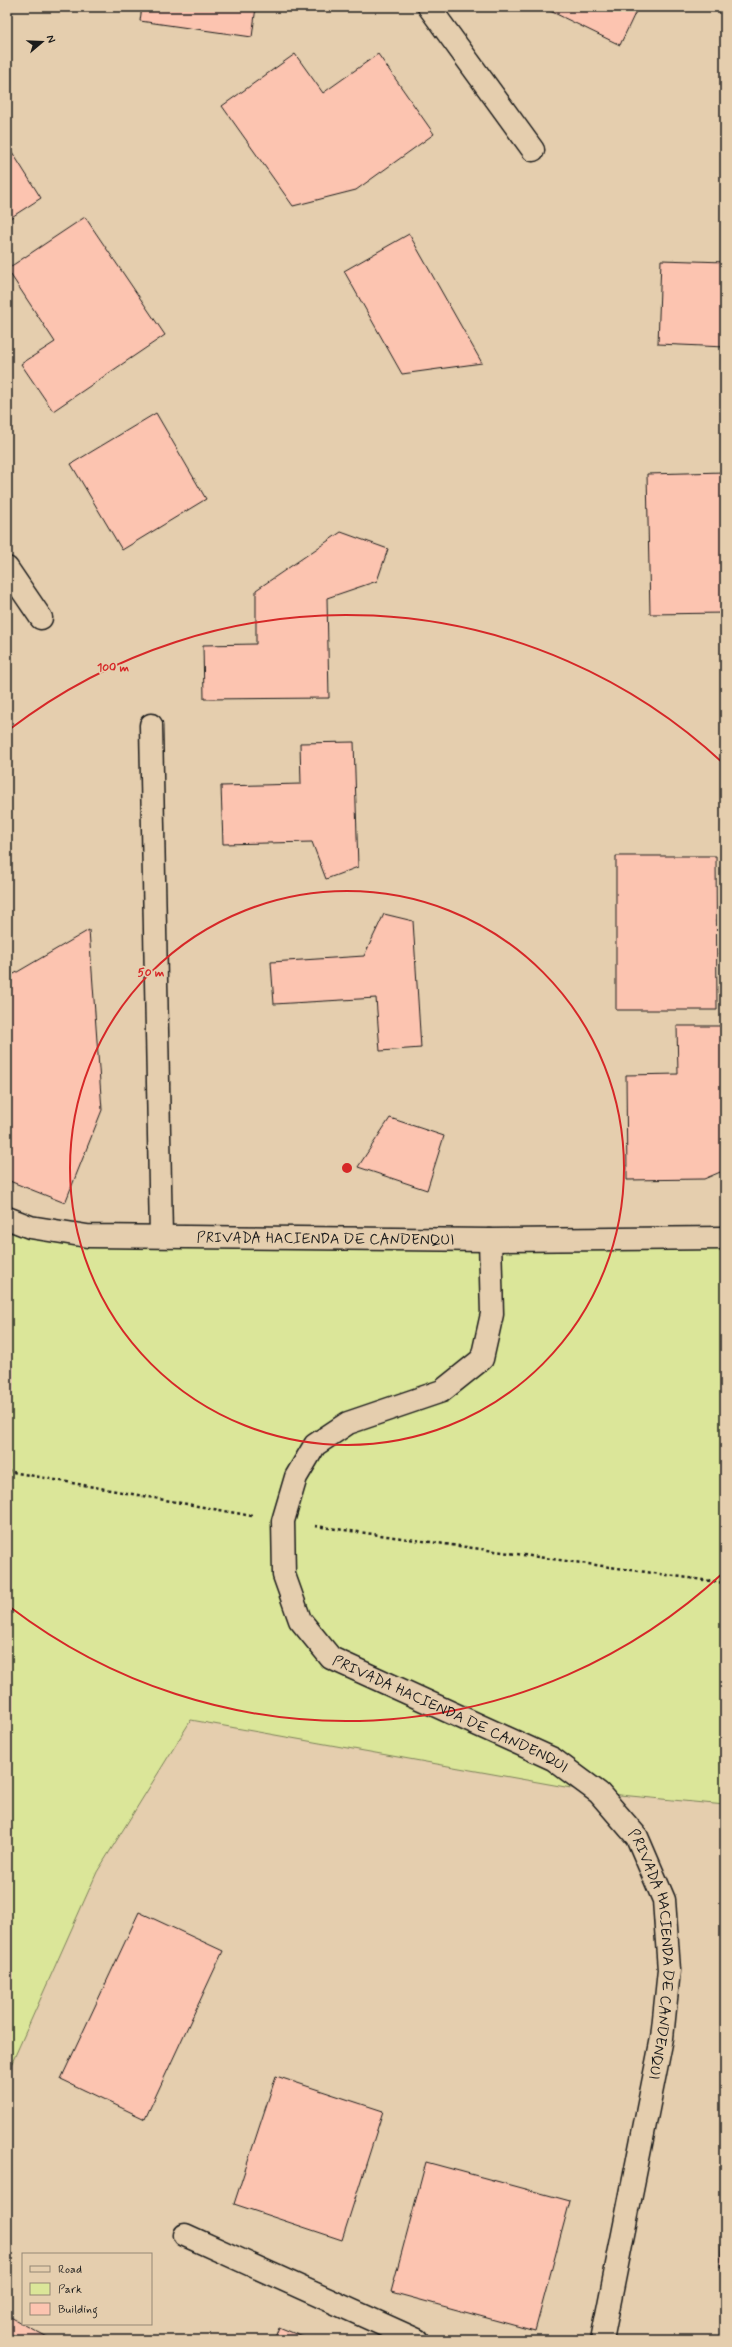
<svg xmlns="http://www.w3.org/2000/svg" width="732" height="2347" font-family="Mynerve,sans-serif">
<rect width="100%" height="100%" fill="#e5ceae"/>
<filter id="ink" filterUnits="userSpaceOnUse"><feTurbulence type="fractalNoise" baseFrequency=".025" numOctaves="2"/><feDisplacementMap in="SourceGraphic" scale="8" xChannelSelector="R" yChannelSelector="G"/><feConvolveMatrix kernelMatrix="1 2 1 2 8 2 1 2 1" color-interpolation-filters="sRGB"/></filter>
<g filter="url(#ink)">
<polygon fill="#dbe699" stroke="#7c815a" points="7,1218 30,1227 725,1238 725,1805 599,1793 191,1720 97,1872 7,2074"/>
<g fill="#fcc4b0" stroke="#1c1c1c">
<polygon points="142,7 256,7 252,37 140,21"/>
<polygon points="542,7 638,7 620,45"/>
<polygon points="295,54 323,93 378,54 434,134 356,190 293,206 222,106"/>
<polygon points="7,144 41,198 7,220"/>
<polygon points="85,217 165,335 53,411 21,364 55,342 7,269"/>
<polygon points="409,234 482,363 402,374 344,271"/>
<polygon points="661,260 725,262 725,347 658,344"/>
<polygon points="156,413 206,499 122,550 71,464"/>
<polygon points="725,472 725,613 650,614 647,474"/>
<polygon points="341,532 388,549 377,581 327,598 329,698 204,699 203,645 256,644 256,590"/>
<polygon points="354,742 358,867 326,879 312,842 223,844 221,786 301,784 300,743"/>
<polygon points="616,856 716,856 717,1010 616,1010"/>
<polygon points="384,914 413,921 421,1048 380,1051 376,998 274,1004 271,962 364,956"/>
<polygon points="89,930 102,1110 65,1203 7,1180 7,978"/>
<polygon points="677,1026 725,1026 725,1170 704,1179 627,1180 626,1075 678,1074"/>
<polygon points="390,1118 444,1136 427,1190 358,1167"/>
<polygon points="139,1912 223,1951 145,2119 61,2079"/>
<polygon points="276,2076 383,2111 342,2240 234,2204"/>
<polygon points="426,2162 570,2201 535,2331 391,2292"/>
<polygon points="724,2188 725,2188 725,2268 720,2268"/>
<polygon points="7,2315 23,2324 53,2340 7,2340"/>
<polygon points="279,2327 310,2340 274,2340"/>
</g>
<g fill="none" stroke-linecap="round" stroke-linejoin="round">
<g stroke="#1c1c1c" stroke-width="25">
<g id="street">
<polyline points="429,7 533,150"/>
<polyline points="7,568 41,618"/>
<polyline points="151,725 161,1236"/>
<path id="s1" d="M7,1218L30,1227L87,1236L490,1240L725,1238"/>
<path id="s2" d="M490,1240L492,1314L482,1359L442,1391L348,1423L315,1445L296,1477L283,1521L284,1575L300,1620L331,1658L553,1759L599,1793L637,1837L664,1900L669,1970L662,2038L602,2340"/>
<polyline points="185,2235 417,2340"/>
</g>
</g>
<g stroke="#1c1c1c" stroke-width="2.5" stroke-dasharray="3 3" stroke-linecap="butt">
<polyline points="7,1471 252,1516"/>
<polyline points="315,1526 725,1583"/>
</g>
<use href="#street" stroke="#e5ceae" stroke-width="22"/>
</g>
</g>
<g fill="none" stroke="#d62828" stroke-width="2">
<circle cx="347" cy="1168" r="277"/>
<path d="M724 1572A553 553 0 0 1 10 1607M10 729A553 553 0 0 1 724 764"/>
</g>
<g text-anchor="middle" stroke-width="3.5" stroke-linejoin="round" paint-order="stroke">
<g font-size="15" fill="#1c1c1c" stroke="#e5ceae">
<text dy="5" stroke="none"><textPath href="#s1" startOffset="321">PRIVADA HACIENDA DE CANDENQUI</textPath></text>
<text dy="5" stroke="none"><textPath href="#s2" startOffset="676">PRIVADA HACIENDA DE CANDENQUI</textPath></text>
<text dy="5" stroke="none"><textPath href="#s2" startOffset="1024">PRIVADA HACIENDA DE CANDENQUI</textPath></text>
</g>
</g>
<circle cx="347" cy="1168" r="6" fill="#d62828" stroke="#e5ceae" stroke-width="2"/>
<g font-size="12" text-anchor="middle" font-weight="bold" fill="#d62828" stroke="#e5ceae" stroke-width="3.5" stroke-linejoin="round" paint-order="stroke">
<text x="113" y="671">100 m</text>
<text x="151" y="976">50 m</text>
</g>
<rect width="732" height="2347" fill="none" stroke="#e5ceae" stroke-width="24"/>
<rect x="12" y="12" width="708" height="2323" fill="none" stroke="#1c1c1c" stroke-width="1.5" filter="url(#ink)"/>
<rect x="22" y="2253" width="130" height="72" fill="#e5ceae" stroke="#958774"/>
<rect x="30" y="2266" width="20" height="6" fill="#e5ceae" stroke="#958774"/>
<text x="58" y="2273" font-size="12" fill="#1c1c1c">Road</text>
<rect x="30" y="2283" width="20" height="12" fill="#dbe699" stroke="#958774"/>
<text x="58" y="2293" font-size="12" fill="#1c1c1c">Park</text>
<rect x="30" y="2303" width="20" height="12" fill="#fcc4b0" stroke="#958774"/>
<text x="58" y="2313" font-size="12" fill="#1c1c1c">Building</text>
<g transform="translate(42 42) rotate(71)" stroke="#e5ceae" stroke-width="3" paint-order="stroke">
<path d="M0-3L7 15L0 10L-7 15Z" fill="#1c1c1c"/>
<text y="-6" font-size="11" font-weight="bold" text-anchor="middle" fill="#1c1c1c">N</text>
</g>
</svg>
